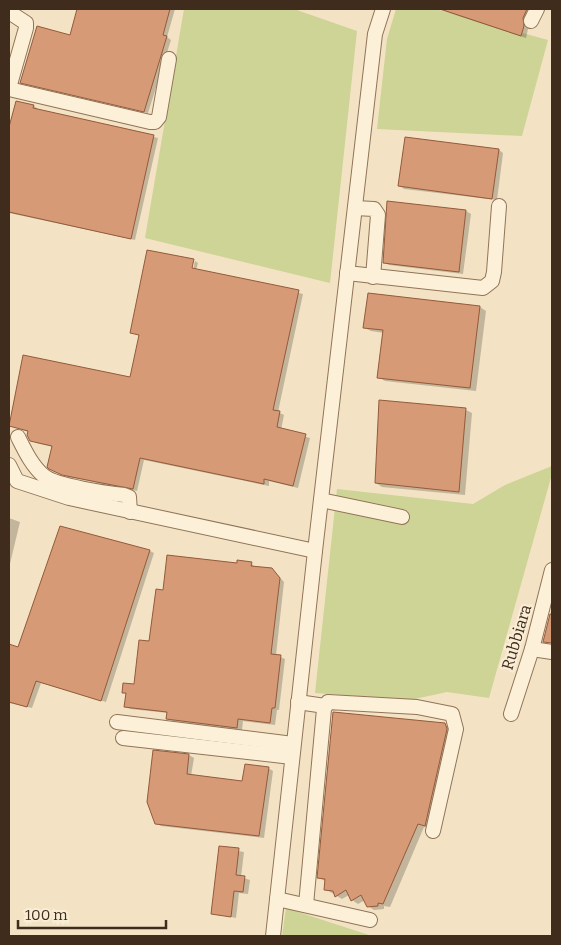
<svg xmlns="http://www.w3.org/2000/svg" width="561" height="945" font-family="Bitter,serif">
<rect width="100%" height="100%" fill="#f3e3c4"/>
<g fill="#ced396">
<polygon points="184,9 294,9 357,31 330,283 145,238"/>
<polygon points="396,9 435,9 548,40 522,136 377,129 387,39"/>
<polygon points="552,466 552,474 489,698 447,692 410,700 315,693 337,489 473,504 505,485"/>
<polygon points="286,908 369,935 369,936 282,936"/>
</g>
<g fill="#0003">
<polygon points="79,9 175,9 167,37 171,40 148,113 21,82 71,36"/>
<polygon points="437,9 534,9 527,21 528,29 526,38"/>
<polygon points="34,106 38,109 38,111 158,138 135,240 9,213 9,128 11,129"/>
<polygon points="499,150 503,153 497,200 404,189 400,186"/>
<polygon points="466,211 471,214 463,274 389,265 384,262"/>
<polygon points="195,261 198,263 196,270 303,294 278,412 284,415 281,430 310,438 298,488 269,481 269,486 144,460 137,491 68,477 48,466 53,447 36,443 31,440 29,432 9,426 24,356 131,379 140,336 131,332 192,275"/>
<polygon points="480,307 486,311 476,391 385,381 378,377 384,333 371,331 365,328"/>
<polygon points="466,410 472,413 465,495 382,487 376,483"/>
<polygon points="9,518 20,522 9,568"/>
<polygon points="150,551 154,553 106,702 41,683 32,708 9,703 9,646 18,648"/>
<polygon points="251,563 256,568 272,569 284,582 276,655 285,659 279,710 277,710 275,725 243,721 242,730 172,721 167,719 168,713 130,709 125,706 127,694 123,693 135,686 150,642 164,591 238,564"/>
<polygon points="445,725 452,728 432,828 424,827 390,907 384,906 384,909 374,910 368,906 365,900 358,904 352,900 349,895 342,899 325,889 325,881 319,878"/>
<polygon points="189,755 194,758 191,776 244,782 268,768 273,771 264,838 161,826 156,823"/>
<polygon points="220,848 244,852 241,877 250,880 248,894 239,893 236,918 212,913"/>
</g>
<g fill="#d69a76" stroke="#935a3b">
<polygon points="77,9 170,9 163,35 167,36 144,112 20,83 37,26 70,35"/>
<polygon points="440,9 527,9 523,18 524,26 521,36"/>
<polygon points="16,101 34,105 33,108 154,135 131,239 9,212 9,127"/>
<polygon points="405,137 499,149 492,199 398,186"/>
<polygon points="387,201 466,210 459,272 383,263"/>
<polygon points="147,250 194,259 192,268 299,290 273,410 280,411 277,427 306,434 293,486 264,479 264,484 140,458 133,489 102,483 62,475 49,469 47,467 52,446 30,441 27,435 28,431 9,426 23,355 130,377 139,335 130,333"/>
<polygon points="368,293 480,306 470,388 377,378 383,330 363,328"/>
<polygon points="379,400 466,408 459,492 375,483"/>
<polygon points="60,526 150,550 101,701 36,681 27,707 9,702 9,644 18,647"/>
<polygon points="167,555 237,563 237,560 252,562 251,566 272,568 280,578 271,654 281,655 275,708 272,708 270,723 238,719 237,728 166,719 167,712 124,707 126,693 122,693 123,683 134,684 139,640 149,641 156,589 163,590"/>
<polygon points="550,614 552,614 552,643 543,642"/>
<polygon points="333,712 445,723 447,729 425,826 418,824 383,904 378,903 378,906 367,907 361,895 351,901 346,890 335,897 333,891 324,890 325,879 317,878"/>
<polygon points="153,750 189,754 187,774 242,781 245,764 269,767 259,836 155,824 147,802"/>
<polygon points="219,846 239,848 236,875 245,876 243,892 234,891 231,917 211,914"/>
</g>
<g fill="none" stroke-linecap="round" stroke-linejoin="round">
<g stroke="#917458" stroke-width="16">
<g id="minor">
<polyline points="9,12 26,23 26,28 9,88"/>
<polyline points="531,21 537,9"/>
<polyline points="9,89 150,122 155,122 159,117 169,59"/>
<polyline points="355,208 374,209 378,215 373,277"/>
<polyline points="347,273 483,288 492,281 494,272 499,206"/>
<path d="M18,437C25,451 32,466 44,476C56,486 108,493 124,495L129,497L130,512"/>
<polyline points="9,465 17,481 69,498 315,551"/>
<polyline points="321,500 402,517"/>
<polyline points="532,649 552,652"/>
<polyline points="298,702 325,706"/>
<polyline points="511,714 532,649 552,570"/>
<polyline points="117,722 293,744"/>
<polyline points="123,738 292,757"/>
<polyline points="277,899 370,920"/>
<polyline points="306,905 324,709 328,702 417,707 452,714 456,729 433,831"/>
<polyline points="273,936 315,551 375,34 383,9"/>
</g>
</g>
<use href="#minor" stroke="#fcf0d9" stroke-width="14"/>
</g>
<g text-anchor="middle" stroke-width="4.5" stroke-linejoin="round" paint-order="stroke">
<g font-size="16" fill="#3f2c1d" stroke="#f9eed5">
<text transform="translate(516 637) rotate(-73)" y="6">Rubbiara</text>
</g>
</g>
<rect width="561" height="945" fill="none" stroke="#3f2c1d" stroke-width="20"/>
<path d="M18 920v8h148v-8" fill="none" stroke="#3f2c1d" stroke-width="2.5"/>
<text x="25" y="920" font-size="15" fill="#3f2c1d" stroke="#f9eed5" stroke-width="4" paint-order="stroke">100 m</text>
</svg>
